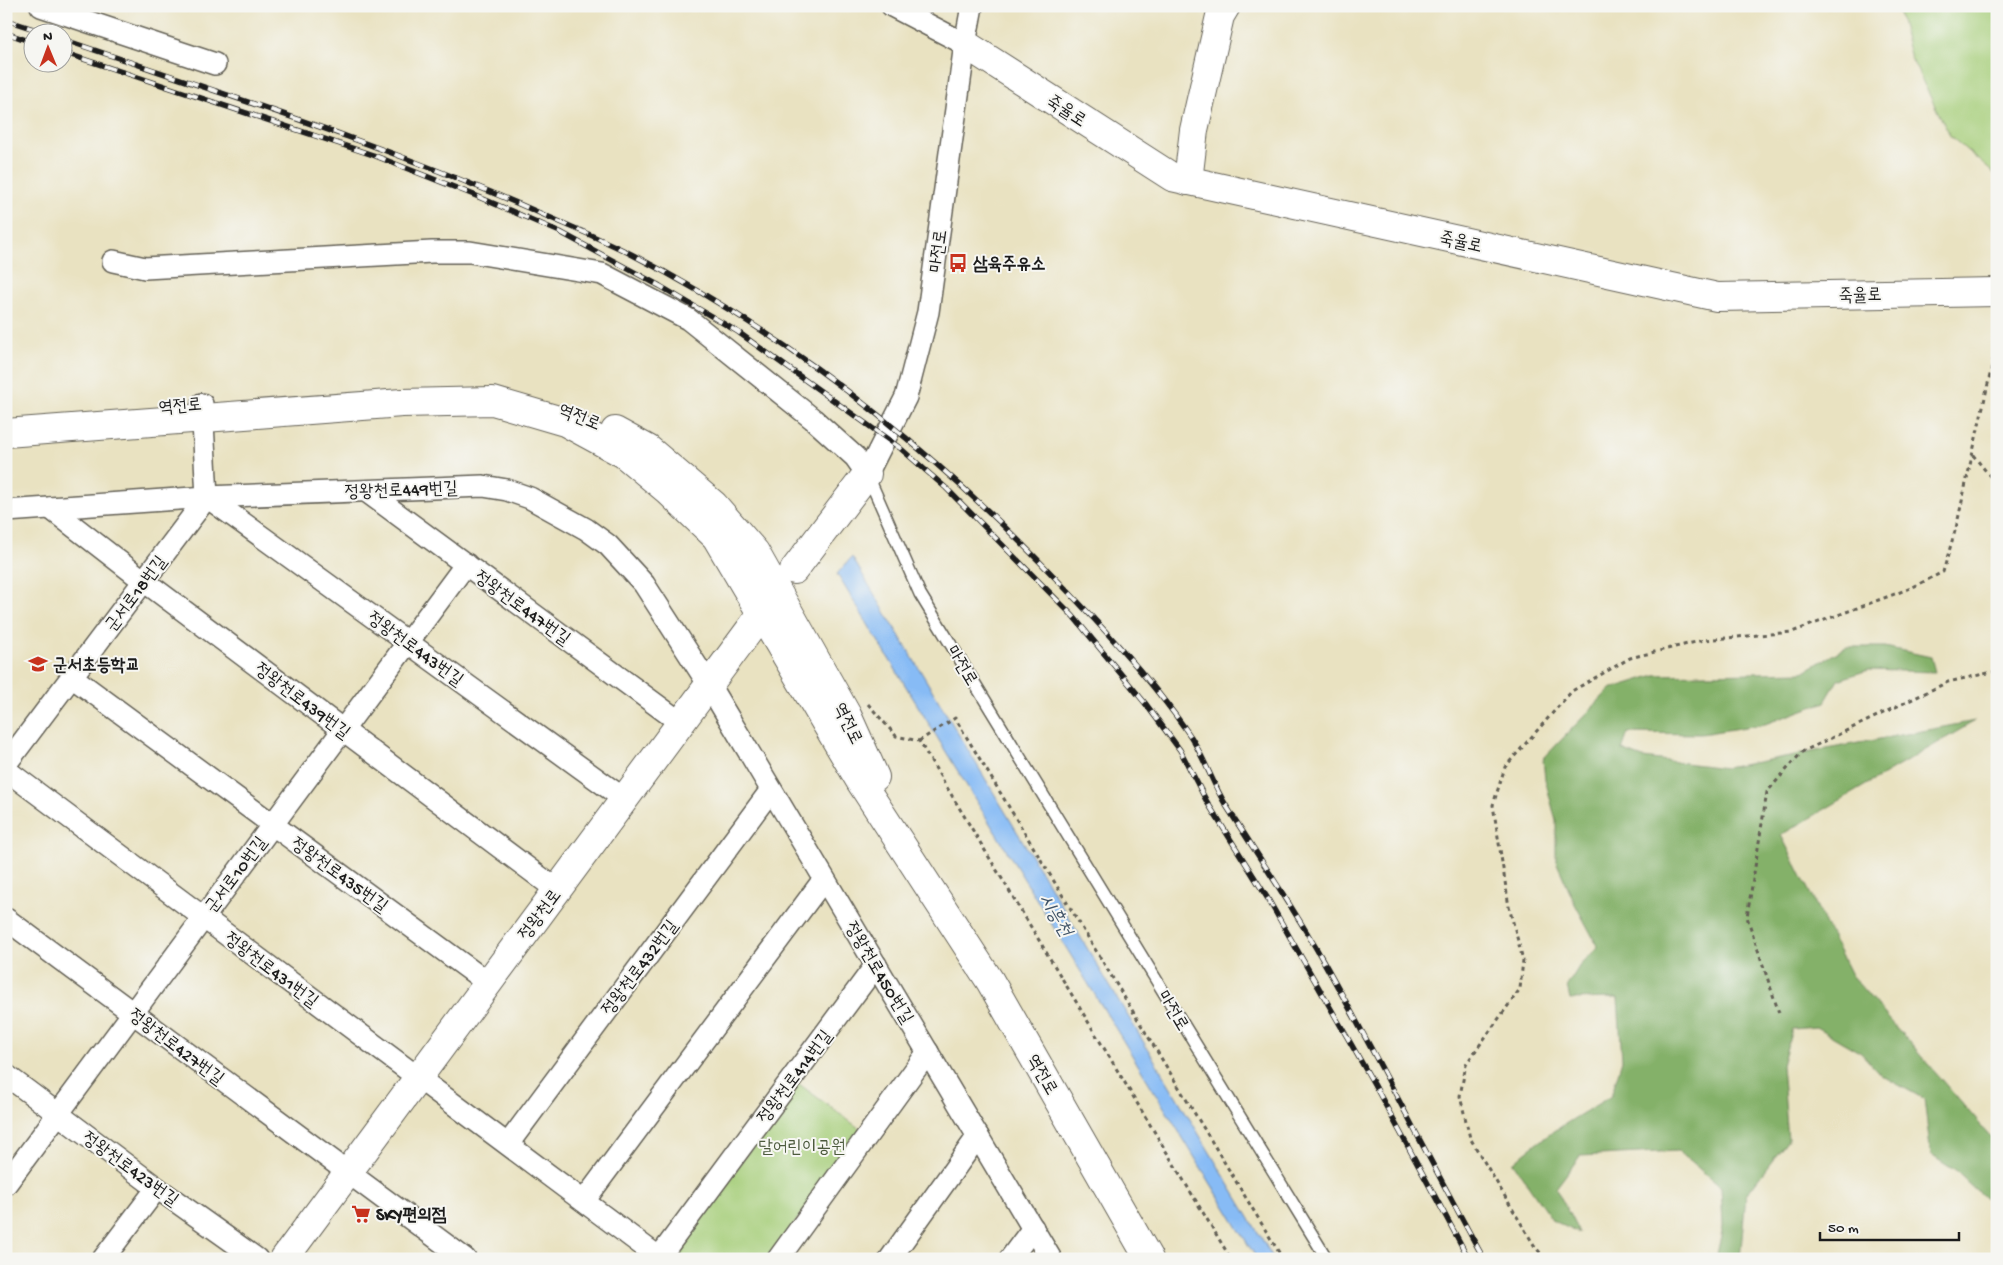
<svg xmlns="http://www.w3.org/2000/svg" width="2003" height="1265" font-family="'Gochi Hand','Poor Story',sans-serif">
<rect width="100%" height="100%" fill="#f6f6f2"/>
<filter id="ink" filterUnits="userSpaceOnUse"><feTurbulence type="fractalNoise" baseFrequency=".02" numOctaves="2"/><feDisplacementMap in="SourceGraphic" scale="10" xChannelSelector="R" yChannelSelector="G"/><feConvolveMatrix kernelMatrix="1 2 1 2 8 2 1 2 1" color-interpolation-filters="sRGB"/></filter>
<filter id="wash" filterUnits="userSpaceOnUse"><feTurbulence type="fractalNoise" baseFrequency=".0096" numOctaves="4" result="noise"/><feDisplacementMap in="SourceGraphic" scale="20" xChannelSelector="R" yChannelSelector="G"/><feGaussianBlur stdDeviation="1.12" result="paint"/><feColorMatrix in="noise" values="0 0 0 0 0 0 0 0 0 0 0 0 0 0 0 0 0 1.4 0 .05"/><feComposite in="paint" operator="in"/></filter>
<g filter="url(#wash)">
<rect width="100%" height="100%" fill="#e9e2c1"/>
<g fill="#a6ce79" stroke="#61754a">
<polygon points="1897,6 1997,6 1997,176 1950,136 1911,58"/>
<polygon points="799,1084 863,1131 768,1259 674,1259 673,1253"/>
</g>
<path fill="#84b169" stroke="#506642" d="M1846,647H1885L1931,657L1935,672L1868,670L1838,680L1825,702L1765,724L1701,734L1628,733L1622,750L1643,758L1726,768L1975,721L1781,835L1851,975L1997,1144V1210L1957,1172L1931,1155L1924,1099L1881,1075L1861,1053L1816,1027L1792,1029L1782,1065L1788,1140L1746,1195L1740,1259H1716L1723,1226L1721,1187L1678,1151L1580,1156L1556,1188L1579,1233L1553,1221L1513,1163C1542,1136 1577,1117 1611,1096L1622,1060L1618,998L1570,999L1567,986L1580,965L1598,947L1575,904L1556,861V821L1545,779L1543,759L1610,689L1655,675L1803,672Z"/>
<polygon fill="#87bbf5" stroke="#526c88" points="852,557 1274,1259 1257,1259 837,574"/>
</g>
<g filter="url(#ink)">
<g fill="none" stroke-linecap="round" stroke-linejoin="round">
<g stroke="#646156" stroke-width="14">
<polyline id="service" points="868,476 920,594 1327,1259"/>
</g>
<g stroke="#646156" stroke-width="24">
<g id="minor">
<polyline points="41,6 215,64"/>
<polyline points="892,6 965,44"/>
<polyline points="113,261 145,268 432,252 470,252 602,274 688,319 813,419 855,457 867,474 906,397 928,312 965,44 972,6"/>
<polyline points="366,491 681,723"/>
<polyline points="207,497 624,799"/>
<polyline points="50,508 144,581 557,890"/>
<polyline points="6,511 207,497 483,486 507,490 530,498 586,529 608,545 644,584 709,685 1051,1259"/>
<polyline points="72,677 488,983"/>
<polyline points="6,764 207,497 202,404"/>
<polyline points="6,770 661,1259"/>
<polyline points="6,919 465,1259"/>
<polyline points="6,1075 157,1188 257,1259"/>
<polyline points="508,1144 771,790"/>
<polyline points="6,1184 466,564"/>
<polyline points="584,1201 824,879"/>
<polyline points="103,1259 157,1188"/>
<polyline points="658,1259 876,965"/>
<polyline points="778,1259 928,1052"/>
<polyline points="890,1259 978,1136"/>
<polyline points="1010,1259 1033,1228"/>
</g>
</g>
<g stroke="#646156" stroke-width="30">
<g id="tertiary">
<polyline points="965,44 1172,177 1717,297 1997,292"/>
<polyline points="1188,181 1194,130 1220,16 1226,6"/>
<polyline points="284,1259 774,597"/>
</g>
</g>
<g stroke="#646156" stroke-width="30">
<g id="secondary">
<polyline points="615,431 648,449 714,505 755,552 847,715 875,777"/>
<polyline points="6,433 402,403 493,401 565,422 624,454 667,490 716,537 860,781 990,981 1149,1259"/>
<polyline points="794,570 867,474"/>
</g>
</g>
<g stroke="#646156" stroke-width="3" stroke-dasharray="4 4" stroke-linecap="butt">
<polyline points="1973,455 1997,485"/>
<polyline points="868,704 896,736 919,741 1231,1259"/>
<polyline points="919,741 955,718 1283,1259"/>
<polyline points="1779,1013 1747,917 1767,792 1802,752 1948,682 1997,671"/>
<polyline points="1545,1259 1534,1245 1470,1138 1460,1096 1466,1064 1520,989 1523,960 1509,907 1493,805 1505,767 1572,691 1630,658 1704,640 1792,632 1911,588 1943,572 1957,524 1997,343"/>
</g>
<use href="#service" stroke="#fff" stroke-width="11"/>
<use href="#minor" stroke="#fff" stroke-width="21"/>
<use href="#tertiary" stroke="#fff" stroke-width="28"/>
<use href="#secondary" stroke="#fff" stroke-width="28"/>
<g stroke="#1c1c1c" stroke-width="5.5">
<g id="rail">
<polyline points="6,20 43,32"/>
<polyline points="6,33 32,42"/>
<path d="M62,39C223,94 386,145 542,214C571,227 602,239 631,254C783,332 918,438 1037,559C1090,614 1148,674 1191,737C1205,759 1213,785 1227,807C1257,854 1288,900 1316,948C1374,1050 1427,1156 1484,1259"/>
<polyline points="62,52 373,155 474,195 560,232 660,286 738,332 900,448 946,488 1073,616 1145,703 1180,750 1207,802 1268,899 1374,1084 1469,1259"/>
</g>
</g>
<use href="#rail" stroke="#f6f6f2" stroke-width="4" stroke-dasharray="11" stroke-linecap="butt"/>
</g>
</g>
<defs>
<g id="bus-bare" transform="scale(1.5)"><path d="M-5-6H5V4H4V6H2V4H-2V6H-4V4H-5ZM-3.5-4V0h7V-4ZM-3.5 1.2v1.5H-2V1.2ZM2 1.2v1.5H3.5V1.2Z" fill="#c8321e" stroke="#f6f6f2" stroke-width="2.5" paint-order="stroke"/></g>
<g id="school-bare" transform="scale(1.5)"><path d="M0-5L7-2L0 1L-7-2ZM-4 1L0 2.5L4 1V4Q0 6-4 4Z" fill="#c8321e" stroke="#f6f6f2" stroke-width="2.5" paint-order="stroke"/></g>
<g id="supermarket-bare" transform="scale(1.5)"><path d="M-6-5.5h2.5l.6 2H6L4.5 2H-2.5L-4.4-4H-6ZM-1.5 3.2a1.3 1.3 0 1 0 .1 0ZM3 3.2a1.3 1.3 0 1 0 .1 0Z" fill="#c8321e" stroke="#f6f6f2" stroke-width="2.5" paint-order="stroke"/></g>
</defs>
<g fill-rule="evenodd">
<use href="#bus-bare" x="958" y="263"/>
<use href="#school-bare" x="38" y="664"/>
<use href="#supermarket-bare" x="361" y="1214"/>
</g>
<g text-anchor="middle" stroke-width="4" stroke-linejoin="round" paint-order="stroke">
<g font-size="18" fill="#1c1c1c" stroke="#f6f6f2">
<text transform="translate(1067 110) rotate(33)" y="6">죽율로</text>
<text transform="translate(1461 241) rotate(12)" y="6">죽율로</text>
<text transform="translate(937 251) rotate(-82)" y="6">마전로</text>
<text transform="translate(1860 294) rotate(-1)" y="6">죽율로</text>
<text transform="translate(180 405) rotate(-5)" y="6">역전로</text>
<text transform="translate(580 416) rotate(22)" y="6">역전로</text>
<text transform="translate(401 489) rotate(-2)" y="6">정왕천로449번길</text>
<text transform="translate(135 593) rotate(-53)" y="6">군서로18번길</text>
<text transform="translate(523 607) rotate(36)" y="6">정왕천로447번길</text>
<text transform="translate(416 648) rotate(36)" y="6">정왕천로443번길</text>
<text transform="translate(963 665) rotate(59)" y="6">마전로</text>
<text transform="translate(303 700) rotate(37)" y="6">정왕천로439번길</text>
<text transform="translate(849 723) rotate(64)" y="6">역전로</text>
<text transform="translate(235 874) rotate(-53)" y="6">군서로10번길</text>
<text transform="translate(340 874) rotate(36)" y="6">정왕천로435번길</text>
<text transform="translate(539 914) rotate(-53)" y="6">정왕천로</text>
<text transform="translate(639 967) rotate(-53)" y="6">정왕천로432번길</text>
<text transform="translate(272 969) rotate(37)" y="6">정왕천로431번길</text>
<text transform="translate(880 972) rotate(59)" y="6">정왕천로450번길</text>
<text transform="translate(1174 1010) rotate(59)" y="6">마전로</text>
<text transform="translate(177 1046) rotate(37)" y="6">정왕천로427번길</text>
<text transform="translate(1043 1074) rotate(60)" y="6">역전로</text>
<text transform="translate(794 1076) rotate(-53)" y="6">정왕천로414번길</text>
<text transform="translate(131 1168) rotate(36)" y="6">정왕천로423번길</text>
</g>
<g font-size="18" font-weight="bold" fill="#1c1c1c" stroke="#f6f6f2" text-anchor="start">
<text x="973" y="269">삼육주유소</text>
<text x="53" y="670">군서초등학교</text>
<text x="376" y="1220">SKY편의점</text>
</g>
<g font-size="18" fill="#4c5a3d" stroke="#f6f6f2">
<text x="802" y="1152">달어린이공원</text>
</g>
<g font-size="19" font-style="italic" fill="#415468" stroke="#f6f6f2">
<text transform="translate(1057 914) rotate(59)" y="7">시흥천</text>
</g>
</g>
<rect width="2003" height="1265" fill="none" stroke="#f6f6f2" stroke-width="25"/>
<g transform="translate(48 48) rotate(359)"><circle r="24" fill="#f6f6f2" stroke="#9f9f9c"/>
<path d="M0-4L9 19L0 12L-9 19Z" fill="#c8321e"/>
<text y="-8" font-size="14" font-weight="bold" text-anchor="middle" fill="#1c1c1c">N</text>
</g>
<path d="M1820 1232v8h139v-8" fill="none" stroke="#1c1c1c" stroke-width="2.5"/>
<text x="1828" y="1232" font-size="15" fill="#1c1c1c" stroke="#f6f6f2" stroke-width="4" paint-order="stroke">50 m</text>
</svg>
